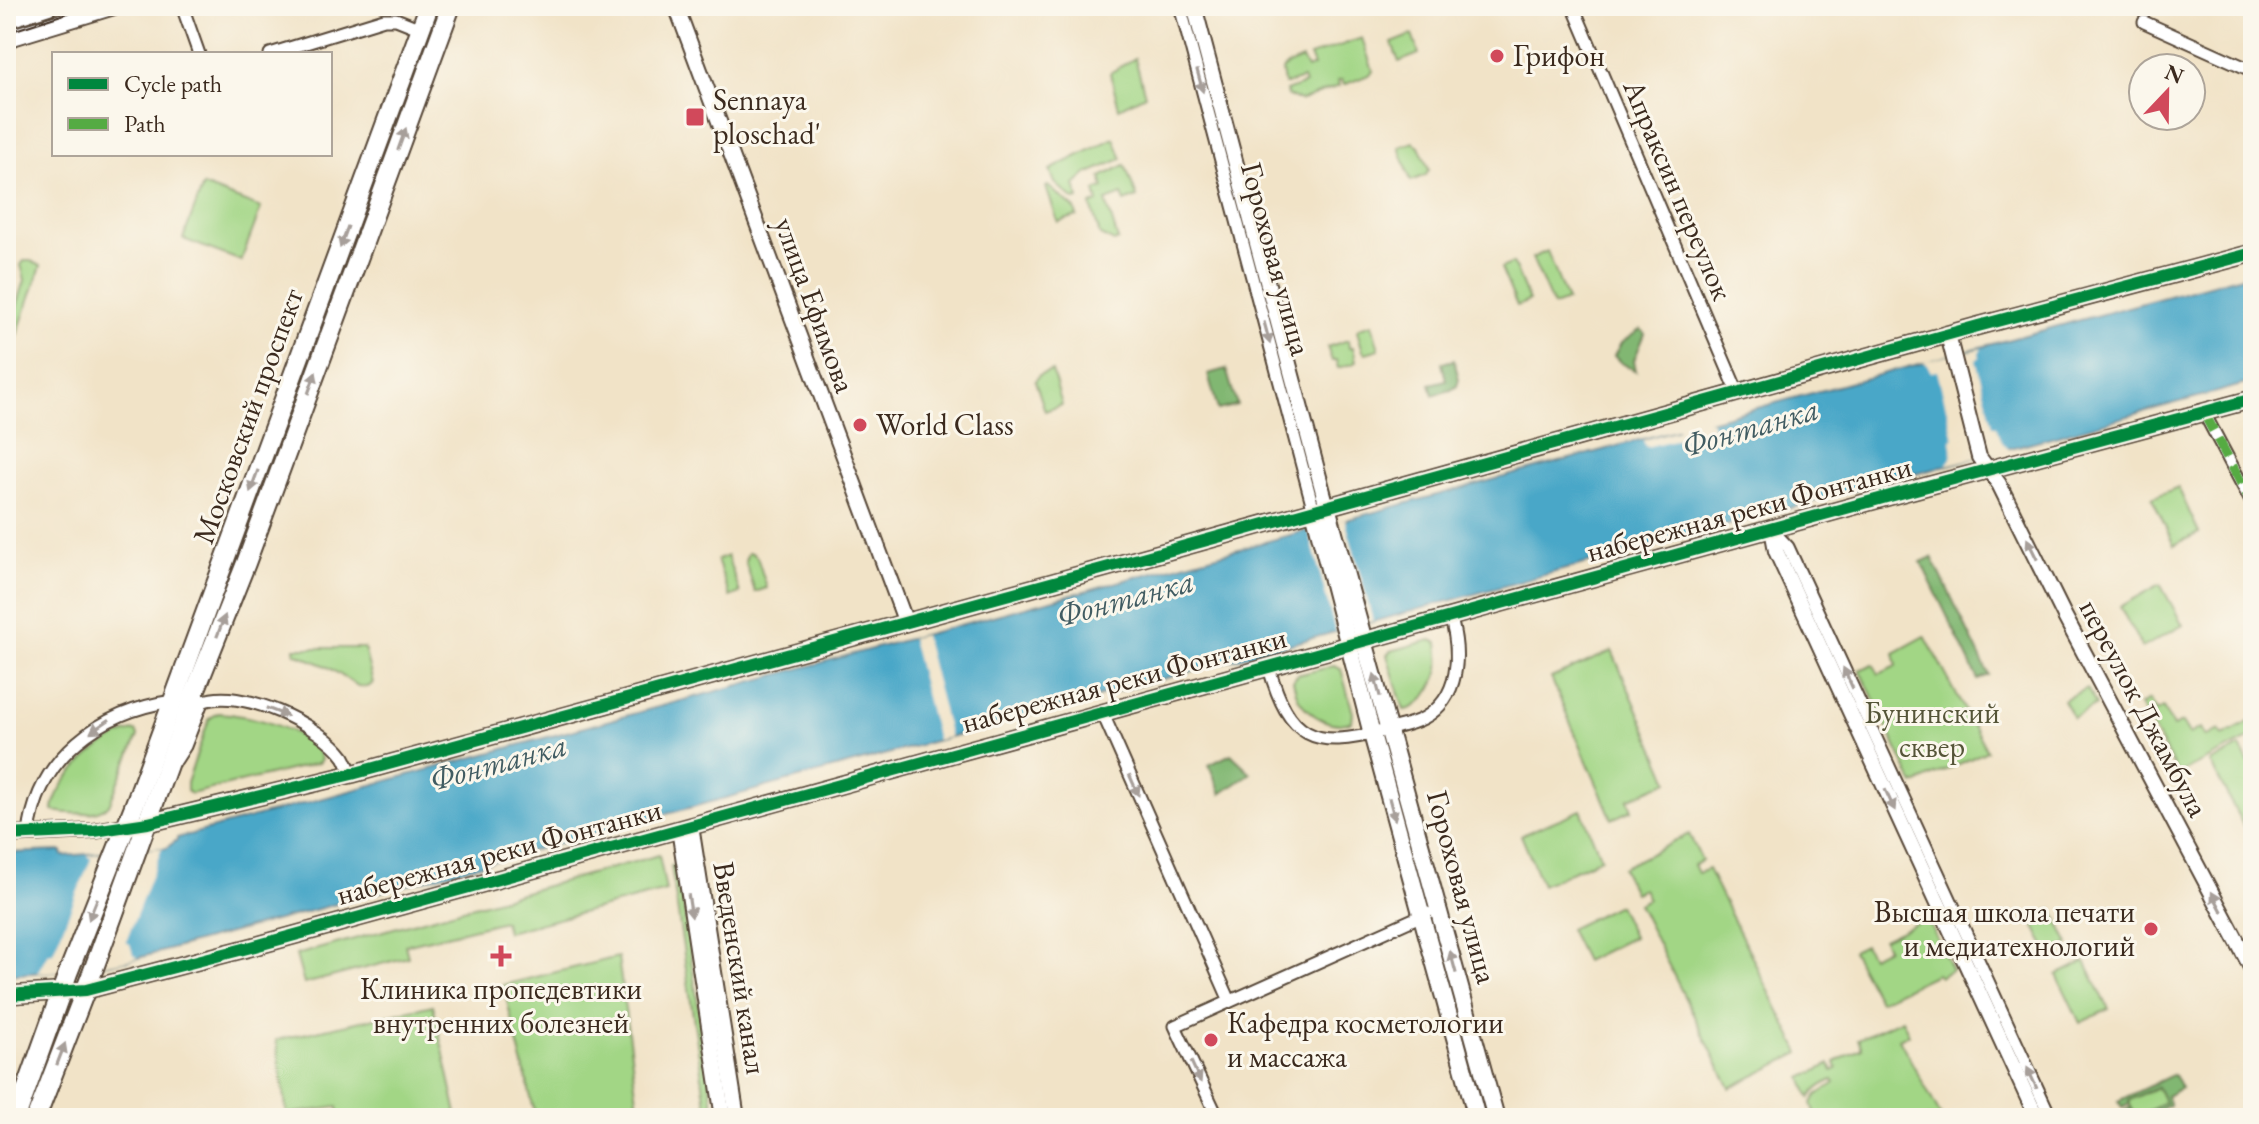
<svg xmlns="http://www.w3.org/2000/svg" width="2259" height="1124" font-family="'EB Garamond',serif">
<rect width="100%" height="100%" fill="#fbf7ec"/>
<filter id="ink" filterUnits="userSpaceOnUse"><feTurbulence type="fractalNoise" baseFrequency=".0125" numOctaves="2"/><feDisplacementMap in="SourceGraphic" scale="16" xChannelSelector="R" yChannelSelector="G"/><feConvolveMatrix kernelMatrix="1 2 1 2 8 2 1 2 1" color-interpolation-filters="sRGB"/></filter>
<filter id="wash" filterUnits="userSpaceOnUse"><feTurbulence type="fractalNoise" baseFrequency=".006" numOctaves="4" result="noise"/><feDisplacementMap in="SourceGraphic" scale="32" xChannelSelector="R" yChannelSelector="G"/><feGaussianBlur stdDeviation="1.8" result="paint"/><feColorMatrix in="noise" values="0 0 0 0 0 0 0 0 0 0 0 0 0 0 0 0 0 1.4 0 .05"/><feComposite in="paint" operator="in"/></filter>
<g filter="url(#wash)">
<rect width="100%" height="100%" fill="#f1e3c7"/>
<g fill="#a2d685" stroke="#6e8052" stroke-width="2">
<polygon points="1412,35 1419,54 1399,62 1392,43"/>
<polygon points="1362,38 1373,71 1371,74 1344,85 1342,80 1338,81 1339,86 1300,101 1288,96 1286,91 1305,84 1303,79 1284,85 1282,70 1287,65 1302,59 1307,69 1314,66 1310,56"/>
<polygon points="1135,58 1145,95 1119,108 1110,73"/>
<polygon points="1114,138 1122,159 1087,174 1075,185 1079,199 1074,200 1055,183 1050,170"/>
<polygon points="1413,142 1419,146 1429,170 1426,175 1411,181 1399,147"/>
<polygon points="1125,165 1137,197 1125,202 1122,195 1106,201 1118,240 1114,242 1100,235 1091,205 1098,202 1095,191 1104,188 1101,177"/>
<polygon points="203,186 261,208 241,261 183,239"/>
<polygon points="1048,186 1075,209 1077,216 1058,222 1046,187"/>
<polygon points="1547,251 1567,301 1553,306 1532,258"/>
<polygon points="24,261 31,261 41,266 6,366 6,341 25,280 21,265"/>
<polygon points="1513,263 1529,301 1517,306 1501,268"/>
<polygon points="1372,324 1379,349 1366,353 1363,351 1357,331 1359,328"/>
<polygon points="1348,340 1349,348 1353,347 1356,361 1354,363 1338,368 1336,360 1332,361 1327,347"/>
<polygon points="1052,371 1062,405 1045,411 1035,381 1039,375"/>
<polygon points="2178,487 2199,533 2174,545 2152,498"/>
<polygon points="748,553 752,553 757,557 767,588 755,592 745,561"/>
<polygon points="727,556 740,593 730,597 717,560"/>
<polygon points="2160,584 2183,625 2142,648 2120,607"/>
<polygon points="1925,636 1987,751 1914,785 1860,670 1873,664 1879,674 1897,666 1894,653"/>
<path d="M1431,640L1438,643C1439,651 1440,660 1439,669C1436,685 1421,709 1404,710L1387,655L1391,651Z"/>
<polygon points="295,648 364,648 373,683 368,687 358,686 326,666 295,653"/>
<polygon points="1612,651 1669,781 1628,799 1632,810 1612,819 1551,678"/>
<path d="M1334,666L1341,669L1353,713L1352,721C1334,730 1310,716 1300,701C1296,695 1295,688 1293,681L1297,675Z"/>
<polygon points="2087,688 2096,705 2073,718 2063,700"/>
<polygon points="2149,700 2156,712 2163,708 2173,727 2182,723 2189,734 2201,728 2206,737 2219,730 2223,736 2253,720 2253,737 2178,774 2140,705"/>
<path d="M218,713C245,714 316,730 321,760L318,763L191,794L187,791V783L209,719Z"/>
<path d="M136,731L138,736L109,805C97,816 68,814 53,811C53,783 107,732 136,731Z"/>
<polygon points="2240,747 2253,771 2253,839 2251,840 2210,763"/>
<polygon points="1581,810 1601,858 1542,885 1521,835"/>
<polygon points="1689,834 1702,861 1694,865 1698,873 1708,869 1800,1053 1730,1088 1638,904 1648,899 1643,889 1634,893 1622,868"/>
<polygon points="659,855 666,891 507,932 504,921 405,945 408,957 304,984 296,955"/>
<polygon points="677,865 715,1118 708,1118 671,866"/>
<polygon points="1618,905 1633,937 1585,961 1569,929"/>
<polygon points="2052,909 2069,944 2049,954 2031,919"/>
<polygon points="1927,918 1952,970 1939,977 1936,974 1879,1001 1852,951 1864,945 1871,956 1887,948 1883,939"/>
<polygon points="618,957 638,1107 600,1118 536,1118 503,985"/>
<polygon points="2085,961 2109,1009 2080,1023 2057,975"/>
<polygon points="433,1005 458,1118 340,1118 338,1107 287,1114 276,1040"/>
<path d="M1902,1019L1909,1034L1899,1039L1942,1118H1817L1812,1103L1817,1095L1835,1083L1833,1080C1823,1084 1815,1089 1810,1098L1802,1078L1830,1064L1833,1071L1837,1069L1835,1062L1862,1048L1858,1039Z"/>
<polygon points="2157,1087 2165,1103 2136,1117 2128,1101"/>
</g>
<g fill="#81b772" stroke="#5e7048" stroke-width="2">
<polygon points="1641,329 1645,334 1634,360 1636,371 1621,363 1614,356 1621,343"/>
<polygon points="1454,360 1459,379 1457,386 1451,390 1433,395 1430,384 1446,380 1442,363"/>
<polygon points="1226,369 1237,405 1218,410 1208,374"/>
<polygon points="1932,557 1989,675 1978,680 1921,562"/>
<polygon points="1231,754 1251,773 1221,794 1209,765"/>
<polygon points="2174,1074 2181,1088 2166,1096 2170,1105 2144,1118 2127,1118 2124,1111 2131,1107 2136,1117 2165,1103 2157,1087 2129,1100 2130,1103 2122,1107 2118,1101"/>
</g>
<polygon fill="#49a7c8" stroke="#426873" stroke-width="2" points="2253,273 2253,382 138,958 84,969 6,975 6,853 62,851 63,856 166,848 177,840 177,838"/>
<g fill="#f1e3c7">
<polygon points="1982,348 1979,354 1980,358 1976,360 1993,425 1996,425 2002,442 2010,450 1946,465 1951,458 1952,448 1951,439 1954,438 1937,371 1931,372 1926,363 1921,362"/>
<polygon points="1707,416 1709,421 1711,420 1714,430 1646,447 1643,440 1678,430 1677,425"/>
<polygon points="1345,519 1373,621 1335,631 1308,528"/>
<polygon points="924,635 950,737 937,740 911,638"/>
<polygon points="162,848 126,942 130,944 133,954 138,958 84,969 37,973 48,953 53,952 91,859 88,855"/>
</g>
</g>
<g filter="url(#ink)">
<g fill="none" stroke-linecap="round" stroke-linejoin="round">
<g stroke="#564637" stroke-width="15">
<g id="minor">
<polyline points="182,6 199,54"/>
<polyline points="1180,6 1314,511"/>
<polyline points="1573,6 1738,393"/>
<polyline points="2144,22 2253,71"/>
<polyline points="270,54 384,19 396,19 421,29"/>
<polyline points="2204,413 2253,505"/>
<polyline points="1772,530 1788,547 2051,1118"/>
<path d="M1269,668C1289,738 1313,750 1383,731C1396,727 1411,725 1424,718C1460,698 1461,654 1451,619"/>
<polyline points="1103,714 1230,1001"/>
<path d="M176,760L185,746L202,702C239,686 321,725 344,757C347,762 349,769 352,774"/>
<path d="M29,834C37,757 101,711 173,701"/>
<polyline points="1218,1118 1175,1026 1427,913"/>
</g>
</g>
<g stroke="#564637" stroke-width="18">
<g id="tertiary">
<polyline points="676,6 906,623"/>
<polyline points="1194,6 1327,507"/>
<polyline points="1948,335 1979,457 1999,484 2064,615 2253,971"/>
<polyline points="1772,529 1776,551 2037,1118"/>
<polyline points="691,826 737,1118"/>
<polyline points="679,829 723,1118"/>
<polyline points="6,835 94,831 131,825"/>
</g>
</g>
<g stroke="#564637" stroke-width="20">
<g id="secondary">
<polyline points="6,20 49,6"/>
<polyline points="6,39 114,6"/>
<polyline points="1327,507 1496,1118"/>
<polyline points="1314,511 1372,734 1477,1118"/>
<polyline points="148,823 352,774 1171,550 1978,326 2253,253"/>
<polyline points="6,995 86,990 255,946 1901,493 2253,399"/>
</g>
</g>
<g stroke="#564637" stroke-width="22">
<g id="primary">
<polyline points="16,1118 68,973 136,801 429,6"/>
<polyline points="36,1118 94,968 192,699 246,563 451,6"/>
</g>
</g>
<use href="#minor" stroke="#fff" stroke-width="11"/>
<use href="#tertiary" stroke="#fff" stroke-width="14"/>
<use href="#secondary" stroke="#fff" stroke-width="16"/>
<use href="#primary" stroke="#fff" stroke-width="18"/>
<polyline stroke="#3b2a1e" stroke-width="2" points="6,33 89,6"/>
<polyline stroke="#55ab43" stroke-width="10" stroke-dasharray="20 10" stroke-linecap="butt" points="2204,413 2253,505"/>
<g stroke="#fbf7ec" stroke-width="17">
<g id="cycleway">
<polyline points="6,835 94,831 148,823 352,774 1171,550 1978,326 2253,253"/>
<polyline points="6,995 86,990 255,946 1901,493 2253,399"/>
</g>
</g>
<use href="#cycleway" stroke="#00873e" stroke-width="12"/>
</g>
<defs><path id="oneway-solid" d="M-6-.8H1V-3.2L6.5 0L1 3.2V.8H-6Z" transform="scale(2)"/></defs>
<g fill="#a79f9a">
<use href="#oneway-solid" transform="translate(1200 81) rotate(75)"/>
<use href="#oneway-solid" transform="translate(402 139) rotate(-70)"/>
<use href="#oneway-solid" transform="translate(344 237) rotate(110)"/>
<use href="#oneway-solid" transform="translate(1267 333) rotate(75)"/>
<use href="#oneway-solid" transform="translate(312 383) rotate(-70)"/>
<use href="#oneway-solid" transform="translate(254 481) rotate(110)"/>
<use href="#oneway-solid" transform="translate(2032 549) rotate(-116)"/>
<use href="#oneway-solid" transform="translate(221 626) rotate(-69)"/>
<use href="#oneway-solid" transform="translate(1848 678) rotate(-115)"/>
<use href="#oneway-solid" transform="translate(1377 685) rotate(-105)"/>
<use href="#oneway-solid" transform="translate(277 712) rotate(21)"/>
<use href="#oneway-solid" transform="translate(100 726) rotate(146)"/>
<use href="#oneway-solid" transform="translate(1134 785) rotate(66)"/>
<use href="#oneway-solid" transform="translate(1890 800) rotate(65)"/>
<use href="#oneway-solid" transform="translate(1392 809) rotate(75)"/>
<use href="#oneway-solid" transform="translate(2217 902) rotate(-118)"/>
<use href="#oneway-solid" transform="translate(690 906) rotate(81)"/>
<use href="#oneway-solid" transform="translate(93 909) rotate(112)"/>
<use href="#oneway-solid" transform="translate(1453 962) rotate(-105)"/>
<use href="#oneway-solid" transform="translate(61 1054) rotate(-69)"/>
<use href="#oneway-solid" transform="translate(1196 1072) rotate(65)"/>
<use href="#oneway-solid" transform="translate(2032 1078) rotate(-115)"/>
</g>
</g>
<g fill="#d1495b" stroke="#fbf7ec" stroke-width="3">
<circle cx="1497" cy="56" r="8"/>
<rect x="685" y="107" width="20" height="20" rx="4"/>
<circle cx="860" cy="425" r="8"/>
<circle cx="2151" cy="929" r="8"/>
<path d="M497 944h8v8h8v8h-8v8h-8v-8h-8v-8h8z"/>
<circle cx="1211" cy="1040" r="8"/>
</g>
<g text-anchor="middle" stroke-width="6" stroke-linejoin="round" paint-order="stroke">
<g font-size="30" fill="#3b2a1e" stroke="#fbf7ec" text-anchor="start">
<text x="1513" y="66">Грифон</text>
<text x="713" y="110">Sennaya<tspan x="713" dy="34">ploschad'</tspan></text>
<text x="876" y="435">World Class</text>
<text x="2135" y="922" text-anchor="end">Высшая школа печати<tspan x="2135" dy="34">и медиатехнологий</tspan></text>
<text x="501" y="999" text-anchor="middle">Клиника пропедевтики<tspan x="501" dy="34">внутренних болезней</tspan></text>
<text x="1227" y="1033">Кафедра косметологии<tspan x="1227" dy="34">и массажа</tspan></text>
</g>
<g font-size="30" fill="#3b2a1e" stroke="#fbf7ec">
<text transform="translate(1678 190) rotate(67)" y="10">Апраксин переулок</text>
<text transform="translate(1276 259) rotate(75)" y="10">Гороховая улица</text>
<text transform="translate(815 305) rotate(70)" y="10">улица Ефимова</text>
<text transform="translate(248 416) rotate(-70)" y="10">Московский проспект</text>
<text transform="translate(1749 509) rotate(-15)" y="10">набережная реки Фонтанки</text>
<text transform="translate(1124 680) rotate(-15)" y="10">набережная реки Фонтанки</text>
<text transform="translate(2144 708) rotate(62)" y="10">переулок Джамбула</text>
<text transform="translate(499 852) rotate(-15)" y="10">набережная реки Фонтанки</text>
<text transform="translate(1462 887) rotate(75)" y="10">Гороховая улица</text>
<text transform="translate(740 968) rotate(81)" y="10">Введенский канал</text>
</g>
<g font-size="30" fill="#555538" stroke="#fbf7ec">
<text x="1932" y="723">Бунинский<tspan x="1932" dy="34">сквер</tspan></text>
</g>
<g font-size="32" font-style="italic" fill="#415c62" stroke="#fbf7ec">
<text transform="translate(1750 427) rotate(-16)" y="11">Фонтанка</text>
<text transform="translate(1125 598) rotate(-15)" y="11">Фонтанка</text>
<text transform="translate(498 762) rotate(-15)" y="11">Фонтанка</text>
</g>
</g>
<rect width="2259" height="1124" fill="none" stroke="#fbf7ec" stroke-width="32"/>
<rect x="52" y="52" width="280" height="104" fill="#fbf7ec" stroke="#aea59a" stroke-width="2"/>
<rect x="68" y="78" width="40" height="12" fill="#00873e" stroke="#aea59a" stroke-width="2"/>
<text x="124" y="92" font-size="24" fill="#3b2a1e">Cycle path</text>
<rect x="68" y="118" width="40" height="12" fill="#55ab43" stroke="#aea59a" stroke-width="2"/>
<text x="124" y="132" font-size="24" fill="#3b2a1e">Path</text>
<g transform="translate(2167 92) rotate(22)"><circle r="38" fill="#fbf7ec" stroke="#aea59a" stroke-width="2"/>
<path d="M0-6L14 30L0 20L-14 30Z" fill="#d1495b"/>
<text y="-12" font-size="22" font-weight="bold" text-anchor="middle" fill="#3b2a1e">N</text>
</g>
</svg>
